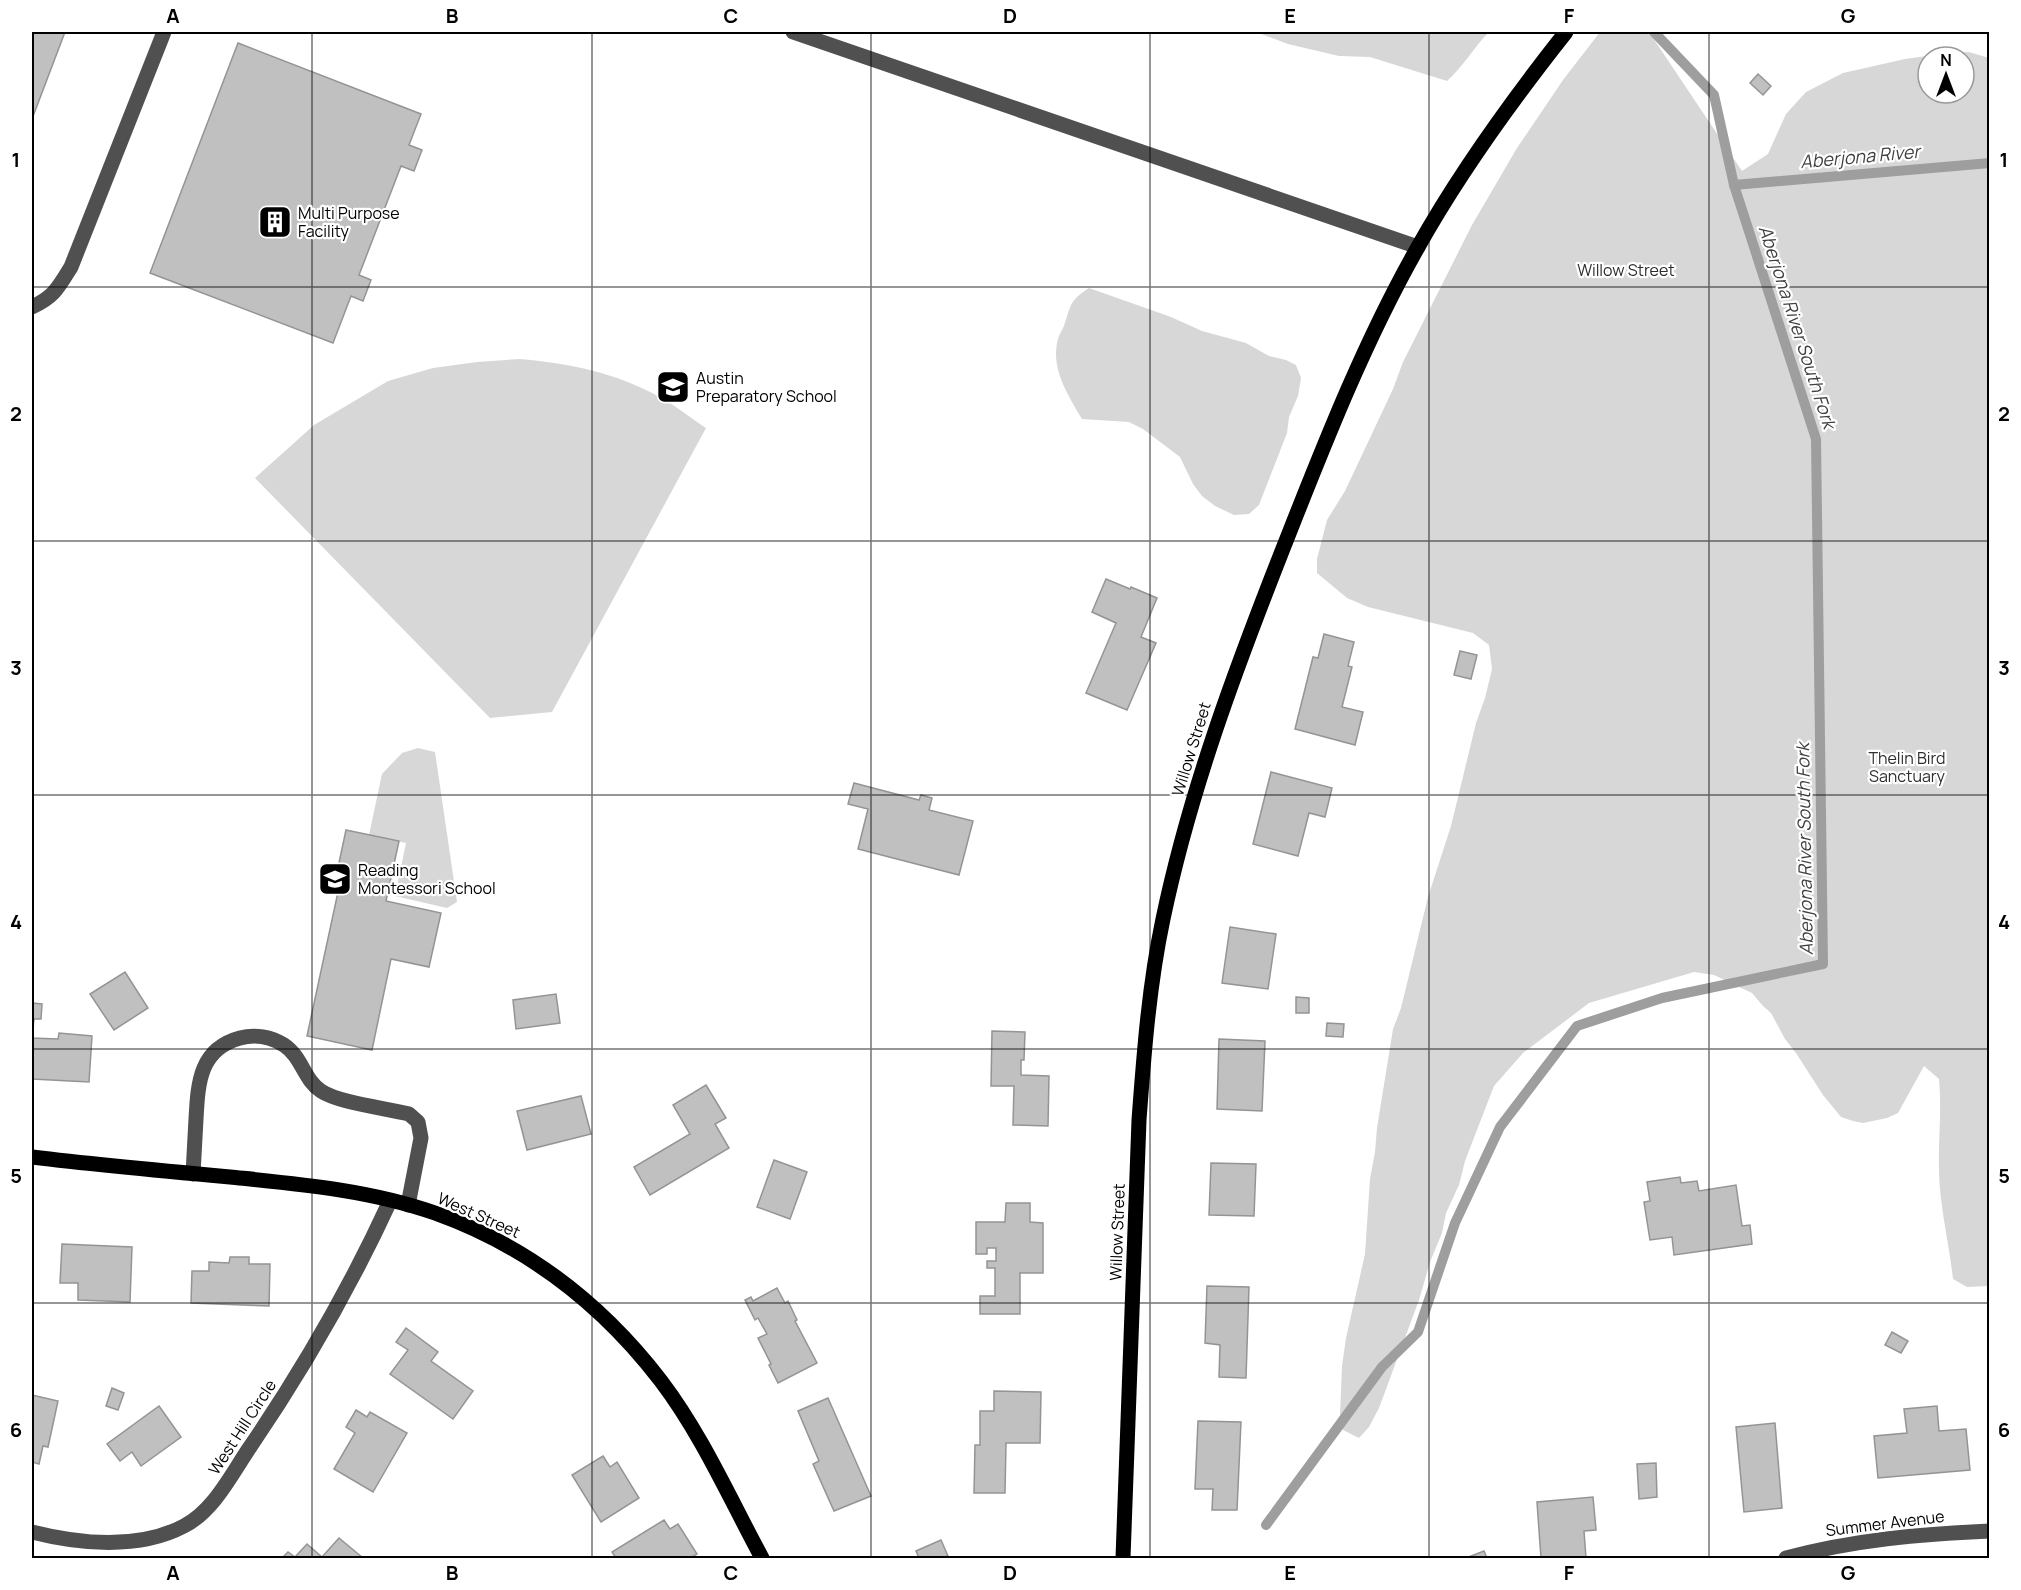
<svg xmlns="http://www.w3.org/2000/svg" width="2021" height="1590" font-family="Manrope,sans-serif">
<rect width="100%" height="100%" fill="#fff"/>
<g fill="#d7d7d7" fill-rule="evenodd">
<path d="M1256,32H1489C1474,47 1463,67 1447,81L1370,57L1339,56L1288,44Z"/>
<path d="M1600,32H1649L1742,171L1768,154L1786,114L1806,92L1843,73L1905,59L1955,52H1969L1989,58V1286L1967,1287L1953,1279C1949,1243 1940,1208 1939,1173C1938,1141 1942,1110 1939,1079L1924,1066L1898,1113L1887,1118L1863,1123L1853,1121L1841,1117L1823,1095L1796,1053L1785,1039L1771,1013L1763,1006L1752,993L1714,975L1694,972L1589,1003L1523,1053L1494,1086L1465,1161L1459,1185L1446,1213L1442,1233L1430,1262L1419,1300L1379,1408L1369,1427L1359,1438L1343,1430L1340,1415L1342,1366L1346,1338L1365,1254L1370,1179L1375,1152L1377,1128L1393,1029L1401,1008L1428,897L1451,826L1476,723L1485,698L1492,669L1489,645L1473,633L1368,607L1347,598L1317,573V559L1327,520L1345,491L1393,389L1403,362L1472,225L1517,148L1563,80ZM1928,57H1964V93H1928Z"/>
<path d="M1089,288L1171,317L1202,331L1246,343L1269,356L1286,360L1296,365L1301,378L1298,396L1289,417L1287,433L1259,505L1249,514L1234,515L1215,506L1202,496L1193,484L1180,457L1143,429L1129,422L1082,419C1068,395 1050,368 1058,339C1059,335 1062,330 1064,326C1071,305 1069,301 1089,288Z"/>
<path d="M519,359C569,363 616,373 660,397C676,406 691,418 706,428L552,712L490,718L255,478L314,425L388,381L433,368L477,362Z"/>
<polygon points="418,748 435,752 457,902 447,908 395,896 406,843 369,835 382,774 402,753"/>
</g>
<g fill="none" stroke-linecap="round" stroke-linejoin="round">
<g stroke="#9e9e9e" stroke-width="10">
<polyline points="1734,185 1990,163"/>
<polyline points="1266,1525 1382,1367 1418,1332 1455,1223 1500,1127 1577,1026 1662,998 1823,964 1816,439 1734,185 1714,95 1654,32"/>
</g>
</g>
<g fill="#c0c0c0" stroke="#949494" stroke-width="1.5">
<polygon points="32,32 65,32 32,119"/>
<polygon points="238,43 421,114 409,145 422,150 414,171 401,166 359,275 371,280 363,301 351,296 333,343 150,273"/>
<polygon points="1758,74 1771,86 1763,95 1750,83"/>
<polygon points="1106,579 1130,589 1131,587 1157,598 1141,637 1156,643 1127,710 1086,693 1116,623 1092,612"/>
<polygon points="1324,634 1354,642 1348,666 1352,667 1342,707 1363,712 1355,745 1295,729 1313,657 1318,658"/>
<polygon points="1460,651 1477,655 1471,679 1454,675"/>
<polygon points="1271,772 1332,788 1325,817 1309,813 1298,856 1253,844"/>
<polygon points="854,783 919,800 921,795 932,798 929,810 973,821 959,875 858,849 868,809 848,804"/>
<polygon points="346,830 399,841 386,901 441,913 429,967 391,959 372,1050 307,1036 338,892 333,891"/>
<polygon points="1230,927 1276,934 1268,989 1222,983"/>
<polygon points="125,972 148,1008 114,1030 90,994"/>
<polygon points="556,994 560,1023 516,1029 513,1000"/>
<polygon points="1296,997 1309,998 1309,1013 1296,1013"/>
<polygon points="32,1003 42,1004 41,1019 34,1019 32,1038 58,1039 59,1033 92,1036 89,1082 32,1079"/>
<polygon points="1327,1023 1344,1024 1343,1037 1326,1036"/>
<polygon points="992,1031 1025,1032 1024,1060 1021,1060 1021,1075 1049,1076 1048,1126 1013,1125 1014,1086 991,1086"/>
<polygon points="1219,1039 1265,1041 1262,1111 1217,1109"/>
<polygon points="706,1085 726,1118 715,1124 729,1148 650,1195 634,1167 690,1134 673,1105"/>
<polygon points="581,1096 591,1134 527,1150 517,1111"/>
<polygon points="774,1160 807,1172 790,1219 757,1207"/>
<polygon points="1211,1163 1256,1164 1254,1216 1209,1215"/>
<polygon points="1680,1177 1681,1183 1697,1181 1699,1191 1736,1185 1742,1226 1750,1225 1752,1244 1674,1255 1672,1237 1650,1240 1644,1202 1650,1201 1647,1182"/>
<polygon points="1006,1203 1030,1203 1030,1222 1043,1223 1043,1273 1020,1273 1020,1314 980,1314 980,1296 995,1296 995,1268 987,1268 987,1261 996,1261 996,1248 987,1248 987,1254 976,1254 976,1222 1005,1222"/>
<polygon points="62,1244 132,1247 130,1302 78,1300 78,1283 60,1283"/>
<polygon points="230,1257 249,1257 249,1264 270,1264 269,1306 191,1303 192,1271 209,1271 209,1262 229,1263"/>
<polygon points="1207,1286 1249,1287 1246,1378 1219,1377 1220,1345 1205,1343"/>
<polygon points="777,1288 785,1303 788,1301 797,1320 795,1321 817,1363 778,1383 769,1365 771,1364 758,1338 767,1334 758,1318 755,1320 745,1300 751,1297 753,1301"/>
<polygon points="406,1328 438,1352 431,1361 473,1391 453,1419 390,1374 408,1350 396,1342"/>
<polygon points="1892,1332 1908,1341 1901,1353 1885,1345"/>
<polygon points="112,1388 124,1393 118,1410 106,1406"/>
<polygon points="994,1391 1041,1392 1040,1443 1006,1443 1005,1493 974,1493 975,1445 980,1445 980,1411 994,1411"/>
<polygon points="32,1395 58,1401 48,1447 43,1446 39,1464 32,1462"/>
<polygon points="828,1398 871,1496 834,1511 813,1464 819,1461 798,1411"/>
<polygon points="159,1406 181,1437 141,1466 132,1452 120,1461 107,1444"/>
<polygon points="1937,1406 1939,1431 1966,1429 1970,1470 1878,1478 1874,1436 1907,1433 1904,1409"/>
<polygon points="356,1410 367,1417 370,1412 407,1433 373,1492 334,1469 355,1433 346,1427"/>
<polygon points="1198,1421 1241,1422 1237,1510 1212,1510 1213,1489 1195,1489"/>
<polygon points="1775,1423 1782,1508 1744,1512 1736,1427"/>
<polygon points="603,1456 610,1467 617,1462 639,1498 601,1522 572,1475"/>
<polygon points="1656,1463 1657,1497 1639,1499 1637,1464"/>
<polygon points="1593,1497 1596,1530 1584,1531 1586,1558 1541,1558 1537,1502"/>
<polygon points="664,1520 670,1529 678,1524 697,1554 690,1558 616,1558 612,1552"/>
<polygon points="339,1538 363,1558 282,1558 288,1552 295,1557 307,1544 322,1557"/>
<polygon points="941,1540 948,1556 941,1558 919,1558 916,1551"/>
<polygon points="1484,1551 1487,1558 1466,1558"/>
</g>
<g fill="none" stroke-linecap="round" stroke-linejoin="round">
<g stroke="#505050" stroke-width="15">
<polyline points="793,32 1418,247"/>
<path d="M32,307C54,297 58,288 71,267L164,32"/>
<path d="M193,1174C194,1155 195,1137 196,1119C198,1084 199,1049 240,1038C255,1034 271,1037 284,1045C302,1057 304,1080 321,1091C339,1103 386,1108 409,1114L418,1122L421,1138L408,1205"/>
<path d="M32,1532C79,1544 139,1550 184,1526C213,1511 230,1477 248,1450C302,1371 350,1288 390,1201"/>
<path d="M1786,1558C1853,1540 1920,1534 1990,1531"/>
</g>
<g stroke="#000" stroke-width="15">
<path d="M32,1157C98,1165 164,1171 230,1177C299,1184 370,1190 435,1213C527,1246 602,1304 661,1381C702,1435 730,1499 762,1558"/>
<path d="M1123,1558L1139,1120C1144,1053 1149,985 1163,919C1190,790 1236,668 1284,546C1324,445 1364,342 1418,247C1460,172 1513,99 1566,32"/>
</g>
</g>
<path fill="none" stroke="#000" stroke-width="1.5" stroke-opacity="0.55" d="M312,32V1558M592,32V1558M871,32V1558M1150,32V1558M1429,32V1558M1709,32V1558M32,287H1990M32,541H1990M32,795H1990M32,1049H1990M32,1303H1990"/>
<defs>
<g id="building-square" transform="scale(1.725)"><rect x="-9" y="-9" width="18" height="18" rx="4" fill="#000" stroke="#fff"/><path d="M-4-6H4V6H1V3H-1V6H-4ZM-2.5-4.3h1.7v1.8h-1.7ZM.8-4.3h1.7v1.8H.8ZM-2.5-1h1.7V.8h-1.7ZM.8-1h1.7V.8H.8Z" fill="#fff"/></g>
<g id="school-square" transform="scale(1.725)"><rect x="-9" y="-9" width="18" height="18" rx="4" fill="#000" stroke="#fff"/><path d="M0-5L7-2L0 1L-7-2ZM-4 1L0 2.5L4 1V4Q0 6-4 4Z" fill="#fff"/></g>
</defs>
<g fill-rule="evenodd">
<use href="#building-square" x="275" y="222"/>
<use href="#school-square" x="673" y="387"/>
<use href="#school-square" x="335" y="879"/>
</g>
<g text-anchor="middle" stroke-width="4.5" stroke-linejoin="round" paint-order="stroke">
<g font-size="16" fill="#000" stroke="#fff" text-anchor="start">
<text x="298" y="219">Multi Purpose<tspan x="298" dy="18">Facility</tspan></text>
<text x="696" y="384">Austin<tspan x="696" dy="18">Preparatory School</tspan></text>
<text x="358" y="876">Reading<tspan x="358" dy="18">Montessori School</tspan></text>
</g>
<g font-size="16" fill="#2e2e2e" stroke="#fff">
<text x="1626" y="276">Willow Street</text>
<text x="1907" y="764">Thelin Bird<tspan x="1907" dy="18">Sanctuary</tspan></text>
</g>
<g font-size="16" fill="#000" stroke="#fff">
<text transform="translate(1191 749) rotate(-73)" y="6">Willow Street</text>
<text transform="translate(479 1215) rotate(24)" y="6">West Street</text>
<text transform="translate(1117 1232) rotate(-88)" y="6">Willow Street</text>
<text transform="translate(242 1427) rotate(-57)" y="6">West Hill Circle</text>
<text transform="translate(1885 1523) rotate(-7)" y="6">Summer Avenue</text>
</g>
<g font-size="18" font-style="italic" fill="#3f3f3f" stroke="#fff">
<text transform="translate(1860 157) rotate(-5)" y="6">Aberjona River</text>
<text transform="translate(1797 327) rotate(72)" y="6">Aberjona River South Fork</text>
<text transform="translate(1805 849) rotate(-91)" y="6">Aberjona River South Fork</text>
</g>
</g>
<rect width="2021" height="1590" fill="none" stroke="#ffffff" stroke-width="66"/>
<g transform="translate(1946 75)"><circle r="28" fill="#ffffff" stroke="#999999" stroke-width="1.5"/>
<path d="M0-4.5L10 22L0 15L-10 22Z" fill="#000000"/>
<text y="-9" font-size="16" font-weight="bold" text-anchor="middle" fill="#000000">N</text>
</g>
<rect x="33" y="33" width="1955" height="1524" fill="none" stroke="#000" stroke-width="2"/>
<g font-size="20" text-anchor="middle" font-weight="bold" fill="#000">
<text x="173" y="23">A</text>
<text x="452" y="23">B</text>
<text x="731" y="23">C</text>
<text x="1010" y="23">D</text>
<text x="1290" y="23">E</text>
<text x="1569" y="23">F</text>
<text x="1848" y="23">G</text>
<text x="16" y="167">1</text>
<text x="2004" y="167">1</text>
<text x="16" y="421">2</text>
<text x="2004" y="421">2</text>
<text x="16" y="675">3</text>
<text x="2004" y="675">3</text>
<text x="16" y="929">4</text>
<text x="2004" y="929">4</text>
<text x="16" y="1183">5</text>
<text x="2004" y="1183">5</text>
<text x="16" y="1437">6</text>
<text x="2004" y="1437">6</text>
<text x="173" y="1580">A</text>
<text x="452" y="1580">B</text>
<text x="731" y="1580">C</text>
<text x="1010" y="1580">D</text>
<text x="1290" y="1580">E</text>
<text x="1569" y="1580">F</text>
<text x="1848" y="1580">G</text>
</g>
</svg>
